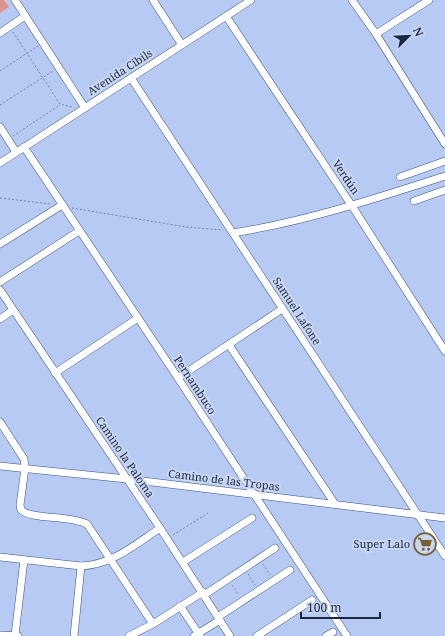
<svg xmlns="http://www.w3.org/2000/svg" width="445" height="636" font-family="'Noto Serif',serif">
<rect width="100%" height="100%" fill="#b6caf3"/>
<polygon fill="#dd928b" points="0,0 4,0 9,7 0,13"/>
<g fill="none" stroke-linecap="round" stroke-linejoin="round">
<g stroke="#36508b" stroke-width="8">
<g id="minor">
<polyline points="15,0 85,108"/>
<polyline points="153,0 182,45"/>
<polyline points="352,0 376,34 445,144"/>
<polyline points="226,16 352,206 445,351"/>
<polyline points="0,33 25,16"/>
<polyline points="376,34 429,0"/>
<polyline points="131,78 445,556"/>
<polyline points="0,127 16,152"/>
<polyline points="24,147 178,378 347,636"/>
<polyline points="0,163 251,0"/>
<polyline points="400,177 445,161"/>
<polyline points="414,201 445,190"/>
<path d="M233,233C307,221 374,199 445,176"/>
<polyline points="0,244 62,205"/>
<polyline points="0,282 79,231"/>
<polyline points="0,290 160,528 230,636"/>
<polyline points="0,319 13,310"/>
<polyline points="229,345 335,504"/>
<polyline points="55,373 138,318"/>
<polyline points="178,378 282,309"/>
<path d="M0,422L24,459L25,468L20,505L21,510C33,520 69,515 87,524L153,624"/>
<polyline points="0,466 127,479 445,518"/>
<path d="M0,557L81,566C112,565 136,544 160,528"/>
<polyline points="183,562 252,518"/>
<polyline points="204,595 275,548"/>
<polyline points="180,606 200,636"/>
<polyline points="218,617 290,570"/>
<polyline points="0,635 18,636"/>
<polyline points="15,635 24,560"/>
<polyline points="74,636 81,566"/>
<polyline points="129,636 153,624 203,592"/>
<polyline points="194,636 220,620"/>
<polyline points="257,636 312,600"/>
<polyline points="326,636 333,632"/>
</g>
</g>
<g stroke="#7484a7" stroke-width="1" stroke-dasharray="2 2" stroke-linecap="butt">
<polyline points="13,32 60,104 72,107"/>
<polyline points="0,71 38,46"/>
<polyline points="0,105 53,71"/>
<polyline points="13,136 60,105"/>
<polyline points="0,198 51,204"/>
<polyline points="72,208 186,227 223,230"/>
<polyline points="173,535 208,513"/>
<polyline points="263,564 270,575"/>
<polyline points="248,574 255,585"/>
<polyline points="232,585 239,595"/>
</g>
<use href="#minor" stroke="#fff" stroke-width="7"/>
</g>
<defs>
<g id="supermarket-ring" transform="scale(1.15)"><circle r="9.5" fill="#c9d7f3" stroke="#765f2f" stroke-width="1.5"/><path d="M-6-5.5h2.5l.6 2H6L4.5 2H-2.5L-4.4-4H-6ZM-1.5 3.2a1.3 1.3 0 1 0 .1 0ZM3 3.2a1.3 1.3 0 1 0 .1 0Z" fill="#765f2f"/></g>
</defs>
<g fill-rule="evenodd">
<use href="#supermarket-ring" x="425" y="544"/>
</g>
<g text-anchor="middle" stroke-width="4" stroke-linejoin="round" paint-order="stroke">
<g font-size="11" fill="#1b2741" stroke="#c9d7f3">
<text transform="translate(120 72) rotate(-33)" y="4">Avenida Cibils</text>
<text transform="translate(346 177) rotate(56)" y="4">Verdún</text>
<text transform="translate(297 311) rotate(57)" y="4">Samuel Lafone</text>
<text transform="translate(195 385) rotate(57)" y="4">Pernambuco</text>
<text transform="translate(125 457) rotate(56)" y="4">Camino la Paloma</text>
<text transform="translate(224 480) rotate(7)" y="4">Camino de las Tropas</text>
</g>
<g font-size="11" fill="#1b2741" stroke="#c9d7f3" text-anchor="end">
<text x="410" y="548">Super Lalo</text>
</g>
</g>
<g transform="translate(409 36) rotate(66)" stroke="#c9d7f3" stroke-width="3" paint-order="stroke">
<path d="M0-3L7 15L0 10L-7 15Z" fill="#1b2741"/>
<text y="-6" font-size="11" font-weight="bold" text-anchor="middle" fill="#1b2741">N</text>
</g>
<path d="M301 612v6h79v-6" fill="none" stroke="#1b2741" stroke-width="2"/>
<text x="307" y="612" font-size="12" fill="#1b2741" stroke="#c9d7f3" stroke-width="3" paint-order="stroke">100 m</text>
</svg>
